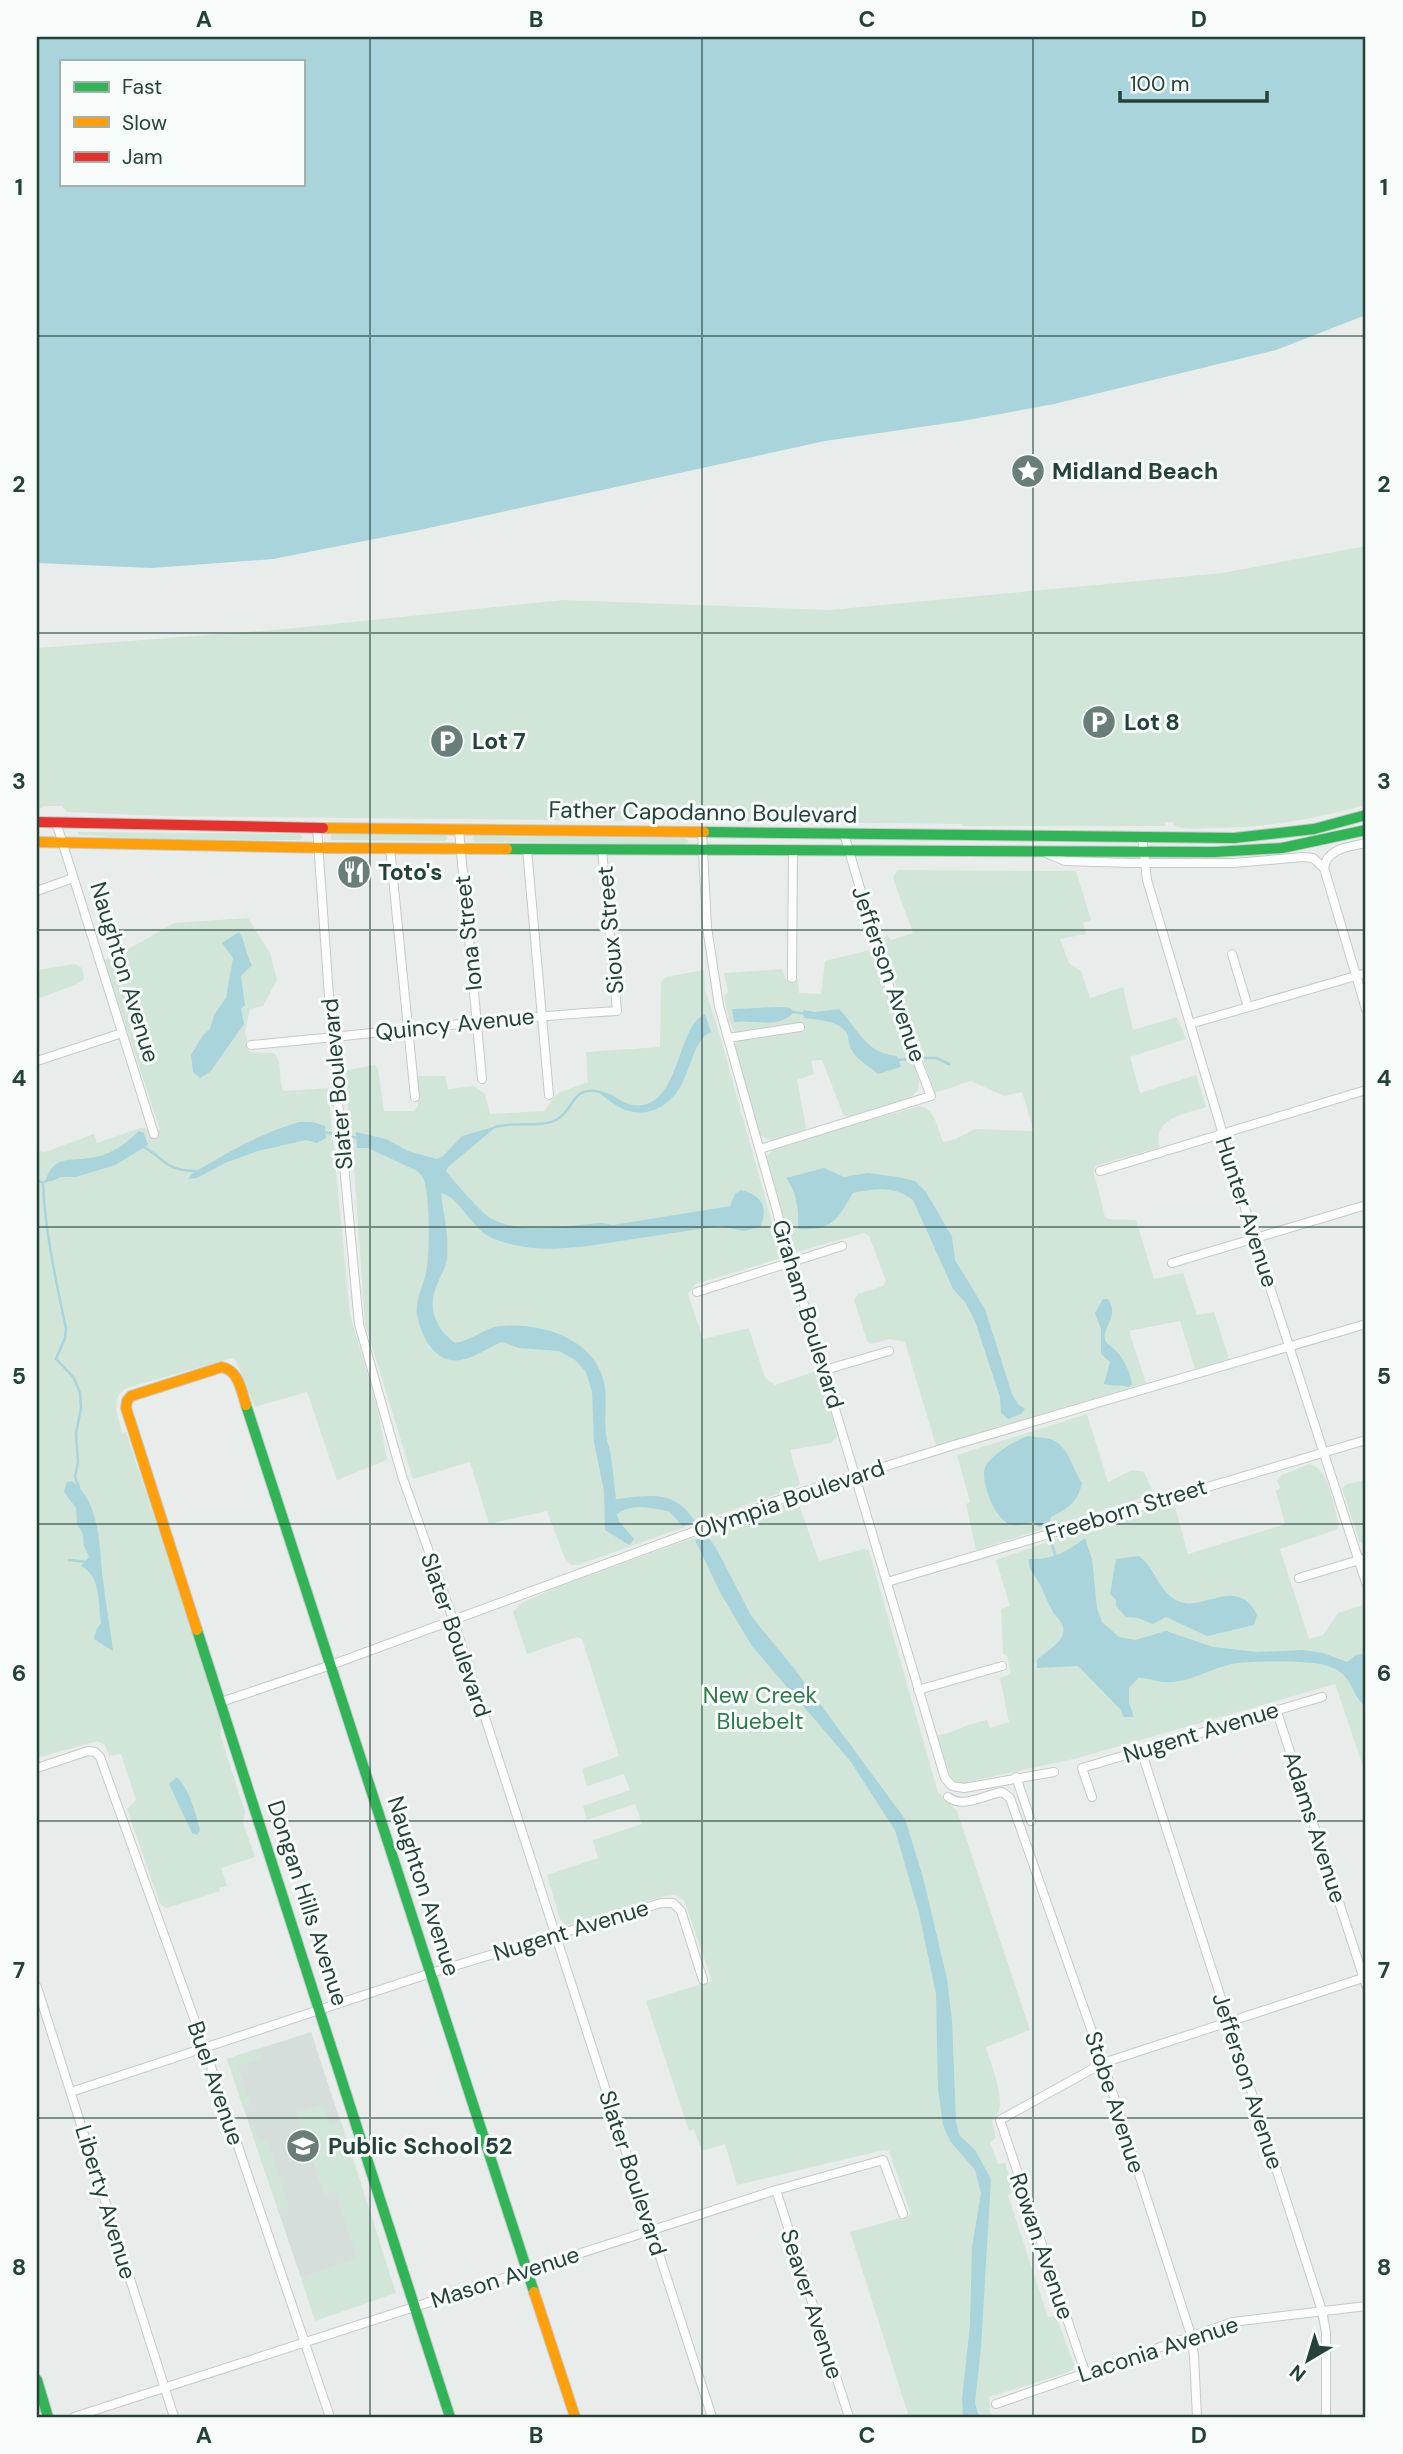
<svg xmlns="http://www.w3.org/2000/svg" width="1403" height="2454" font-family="'DM Sans',sans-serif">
<rect width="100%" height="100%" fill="#e8edeb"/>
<polygon fill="#d6dedb" points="311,2032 373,2221 357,2259 301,2278 227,2059"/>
<g fill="#d1e6d8">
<path d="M1366,546V805C1315,819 1265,828 1212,828C1200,828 1185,830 1174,826L1173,822H1165V826H963L962,824L162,816L67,812L62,806H45L37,810V648L286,629L563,600L829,610L1222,573Z"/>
<path d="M78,832L300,834L303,837L300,840C226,840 152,840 79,835Z"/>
<polygon points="331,834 445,835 448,838 445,841 331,840"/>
<polygon points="474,836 685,838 689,841 686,844 475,842 472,839"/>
<path d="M897,870L1076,871L1091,920L1083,923L1086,934L1060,939L1069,963L1081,971L1090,998L1123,987L1133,1030L1177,1017L1186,1039L1130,1057L1140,1093L1196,1075L1206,1107C1186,1114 1151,1118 1160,1147L1095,1166L1094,1173L1105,1217L1108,1219L1136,1220L1154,1279L1183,1273L1197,1315L1214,1312L1229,1359L1195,1369L1180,1321L1129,1331L1146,1383L936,1446L905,1342L889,1339L871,1344L867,1341L854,1300L858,1294L883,1286L886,1281L869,1236L864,1233L793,1253L766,1157L776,1147L920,1106C935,1109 938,1129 943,1142L956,1139L975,1129L1034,1131L1022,1092L1004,1096L971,1081L935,1093L882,947L881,942L887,935L891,940L913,933L893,878Z"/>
<path d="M248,918L270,953L277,980L263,1006L250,1009L245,1031L249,1052L274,1053C284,1064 277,1079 284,1091L328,1088L350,1314L378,1411L387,1460L337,1480L307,1392L255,1407L236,1361L232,1358L130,1387C108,1396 118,1414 122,1433L126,1432L216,1704L221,1721V1737L245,1812L243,1822L255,1857L221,1868L227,1886L219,1888L220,1891L167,1908L162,1906L159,1901L127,1809L136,1800L121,1754L109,1756L105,1745L97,1741L37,1758V1146L39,1151L45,1152L94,1134L97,1143L140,1128L160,1130L104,960L134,946L174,923Z"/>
<path d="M874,949L919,1080L918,1090L907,1101L848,1117L843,1114L822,1060L811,1061L814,1074L797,1080L806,1126L804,1131C789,1136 771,1148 759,1133L734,1044L740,1039L798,1032L804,1024L742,1033L735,1032L730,1024L724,996L728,992L724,973L782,969L786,979H798L799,993L821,994L825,961Z"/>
<polygon points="75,964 82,968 84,979 75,985 37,999 37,970"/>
<polygon points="704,970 705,990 719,1032 782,1258 696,1284 688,1294 703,1339 749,1328 765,1378 775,1385 816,1371 823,1377 837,1436 831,1443 790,1450 800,1484 794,1488 578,1565 572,1565 565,1559 547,1511 489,1524 470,1462 413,1479 365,1324 351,1124 342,1071 375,1065 378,1069 384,1111 414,1111 418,1106 417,1076 445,1076 448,1089 474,1086 485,1094 490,1114 544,1111 558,1093 588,1082 586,1052 660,1047 661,982 666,977"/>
<polygon points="1087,1414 1108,1482 1132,1470 1144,1472 1154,1494 976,1550 966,1504 970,1502 957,1455"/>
<path d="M1309,1464C1330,1469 1333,1504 1338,1522V1529L1280,1549L1309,1639L1323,1635L1338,1613L1365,1604L1366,1775L1335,1684L1078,1758L959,1784L952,1781L937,1736C954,1732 969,1723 987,1720L990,1728L1009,1722L1000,1678L1011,1674L1007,1656L1003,1654L1001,1609L1010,1606L996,1560L1047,1542L1174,1503L1188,1554L1273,1528L1285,1524L1276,1491L1280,1488L1277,1480L1282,1475Z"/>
<polygon points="1366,1480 1366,1546 1359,1541 1342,1488 1347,1484"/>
<path d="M789,1503L799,1505L819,1561L864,1549L869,1551L938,1792L957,1811L1030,2030L986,2047C991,2066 1011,2108 992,2121L996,2138L990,2142L998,2164L1005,2163L1014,2191L1008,2195L1048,2317L1056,2316L1075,2367L1067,2373L989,2397L991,2417H899L908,2414L850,2232L911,2215L889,2151L884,2150L737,2185L725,2144L702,2151L694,2129L689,2131L646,2001L712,1981L684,1900L675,1895L665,1896L566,1925L560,1919L547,1875L598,1858L593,1840L642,1824L635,1804L587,1820L583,1806L630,1790L624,1774L587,1786L582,1769L619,1756L582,1639L577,1637L527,1654L513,1612L522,1603L555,1588Z"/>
<polygon points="259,2048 262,2058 238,2066 250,2105 243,2108 227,2059"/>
<polygon points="323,2104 330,2125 341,2121 396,2293 315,2321 301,2278 357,2258 335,2191 324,2195 296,2113"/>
<polygon points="253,2125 259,2142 267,2139 289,2207 278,2210 250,2126"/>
</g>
<g fill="#a9d4db" fill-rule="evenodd">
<path d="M37,37H1366V315L1276,350L1054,404L962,421L825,441L415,531L273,559L152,568L37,563ZM303,61V184H61V61Z"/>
<path d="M239,932C246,943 245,954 252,965L241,976L245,1005L241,1009L244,1024L210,1072L200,1078L193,1072L191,1055L203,1035L210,1029L214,1015L226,998L233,958L222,943Z"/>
<path d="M782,1007L790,1008L794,1012C778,1030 755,1019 734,1022L732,1009Z"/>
<path d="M839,1009C859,1030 865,1053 897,1056L901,1067L878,1074C869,1066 855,1059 850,1047C848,1042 849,1036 846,1032C838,1021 816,1019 804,1018L803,1010L815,1012Z"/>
<path d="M705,1014L711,1032C686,1042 694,1098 651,1111C628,1117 614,1105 597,1091C614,1092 618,1102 632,1105C676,1112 677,1040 697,1020C699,1017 703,1016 705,1014Z"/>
<path d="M299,1122H313L325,1126L326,1138L317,1143L306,1140L258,1151L225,1163L197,1178L188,1179C193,1171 197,1171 205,1166C235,1148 265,1132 299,1122Z"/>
<path d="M497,1126L448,1167L446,1171C455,1182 480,1212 492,1219C520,1235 570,1225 601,1223L613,1225L730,1206L735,1194L741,1190C762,1195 769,1208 760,1227L744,1231L720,1226C693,1230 666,1234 640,1238C592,1245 538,1258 492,1238C471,1229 459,1196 441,1193C444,1218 449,1233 447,1259C446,1268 440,1276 437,1285C427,1308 435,1328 455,1343C471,1341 484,1328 500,1326C542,1322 598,1339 605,1387C607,1403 604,1419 606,1435C607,1442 610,1449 611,1456C613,1470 614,1485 616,1499C650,1496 673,1488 695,1521L682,1526L670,1512C654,1508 631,1503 617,1514L619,1521L634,1539L629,1545L605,1530L604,1491L594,1442L592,1392L586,1372L575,1360L559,1351L519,1348L502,1342C486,1348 469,1363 451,1360C432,1358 420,1332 417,1315C415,1301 423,1286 426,1273C430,1253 430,1199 424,1180C422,1175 418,1171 413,1169L368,1148H357L356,1132L386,1139L408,1151L437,1159L443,1156L462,1136Z"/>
<path d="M139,1131L144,1133L148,1145L115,1165L76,1177H61L52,1181L45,1182C54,1153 72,1162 96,1157C112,1154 128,1142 139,1131Z"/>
<path d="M824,1168L844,1177L868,1173L898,1177L915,1181L926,1192L952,1237L955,1260L985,1309L1012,1394L1018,1404L1025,1409L1021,1414L1008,1419L1001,1413L1000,1397L975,1321L965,1302L953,1289L913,1200C893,1185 875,1189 853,1193C837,1220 832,1231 798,1229C799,1210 797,1193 786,1178Z"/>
<path d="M1103,1299H1108C1121,1317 1099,1329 1106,1342C1106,1343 1113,1348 1114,1349C1124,1358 1130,1372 1132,1384L1129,1387C1120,1384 1112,1387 1104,1384L1110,1362L1101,1354V1329L1095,1313Z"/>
<path d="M1028,1436C1036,1438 1044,1437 1050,1439C1069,1445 1072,1469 1082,1483C1078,1502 1067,1509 1051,1517L1049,1525L1039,1527L1034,1522C1028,1523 1018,1526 1012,1525C996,1522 980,1482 985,1468C989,1456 1016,1440 1028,1436Z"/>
<path d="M72,1481C101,1504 99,1547 103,1581C106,1604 110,1627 113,1651L94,1639L96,1630L101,1623C98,1603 101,1576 81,1566L89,1557L84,1546L83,1534L77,1524L76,1508L64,1492L67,1482Z"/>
<polygon points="707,1536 716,1548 752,1617 793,1667 905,1819 923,1877 947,1979 952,2020 956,2121 959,2135 975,2150 991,2179 981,2347 975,2403 979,2417 963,2417 962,2399 970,2325 972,2247 981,2193 975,2170 950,2141 943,2125 938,2088 936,1994 919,1913 895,1830 851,1762 752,1646 721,1594 695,1540"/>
<path d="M1085,1538L1092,1559L1097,1608L1102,1622L1119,1637L1135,1640L1166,1631L1213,1647L1257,1652L1303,1650L1323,1653L1347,1662L1356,1655L1364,1653L1366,1654V1707C1349,1694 1356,1676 1328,1666C1312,1660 1255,1661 1237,1663C1212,1667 1189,1684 1164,1682C1154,1682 1148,1677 1138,1678L1129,1688V1703L1134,1717H1124L1120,1709L1078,1666L1037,1668V1660C1047,1650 1071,1640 1061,1622C1058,1617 1053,1614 1051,1608C1046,1600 1044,1591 1039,1583C1034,1573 1028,1571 1029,1559C1052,1560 1067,1552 1085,1538Z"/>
<path d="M1139,1556C1156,1568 1158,1592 1178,1601C1202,1613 1238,1574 1257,1615L1254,1625L1207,1636L1166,1617L1153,1624L1138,1618L1126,1617L1116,1606V1600L1110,1594L1116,1559Z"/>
<path d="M177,1777C190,1790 195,1812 200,1830L197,1835L192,1833L169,1784Z"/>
</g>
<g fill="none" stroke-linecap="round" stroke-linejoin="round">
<g stroke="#a9d4db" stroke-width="2.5">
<polyline points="793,1012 807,1014"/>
<polyline points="925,1058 936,1058 949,1064"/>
<polyline points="898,1060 908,1059"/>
<path d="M495,1127C513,1121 541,1128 556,1120C575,1110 571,1085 600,1092"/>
<polyline points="324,1132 338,1135"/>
<polyline points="345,1136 359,1138"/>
<path d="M144,1147C166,1160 166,1171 196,1171"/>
<polyline points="37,1180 43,1183"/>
<path d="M46,1181L43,1183C45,1232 56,1281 66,1329L65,1338L56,1359L74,1378L80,1393L81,1408L76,1434L78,1462L75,1477L79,1487"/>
<polyline points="1050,1537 1056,1558"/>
<polyline points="69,1560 87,1562"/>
</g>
<g stroke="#c5cac8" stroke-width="10">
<g id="street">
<polyline points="56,822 154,1134"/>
<polyline points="317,828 332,1038 359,1324 402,1476 453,1619 712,2417"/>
<polyline points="459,830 482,1079"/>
<polyline points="702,832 707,927 719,1006 791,1261 945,1778 952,1786 964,1788 1054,1772"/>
<polyline points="1142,837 1147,880 1254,1238 1366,1583"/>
<polyline points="390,848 415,1097"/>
<polyline points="527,849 549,1095"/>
<polyline points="1046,853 1065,861 1131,863 1234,863 1303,857 1313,858 1324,868 1366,1009"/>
<path d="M1324,868C1327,848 1349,847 1366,843"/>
<polyline points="37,891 73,878"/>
<polyline points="1232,954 1248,1007"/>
<polyline points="792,978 793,851"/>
<polyline points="1190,1024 1366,973"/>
<polyline points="728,1038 800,1027"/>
<path d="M251,1045C373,1034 495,1018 617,1011L602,850"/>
<polyline points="37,1061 122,1033"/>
<polyline points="760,1149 931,1096 891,993 844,834"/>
<polyline points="1100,1171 1366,1090"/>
<polyline points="1172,1263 1366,1205"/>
<polyline points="697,1292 842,1246"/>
<polyline points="825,1370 889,1351"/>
<polyline points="1299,1578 1366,1558"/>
<polyline points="887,1582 1366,1440"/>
<polyline points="918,1690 1002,1666"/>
<polyline points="221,1702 331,1665 793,1495 954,1445 1366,1324"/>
<polyline points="1276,1709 1366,1985"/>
<polyline points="1141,1750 1322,2311 1326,2332 1326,2417"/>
<polyline points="37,1768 88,1751 95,1752 100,1757 204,2046 330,2417"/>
<polyline points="1016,1777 1031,1821"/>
<path d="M948,1797C963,1809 984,1795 1002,1792L1010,1798L1103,2063L1191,2335L1194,2356L1197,2417"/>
<polyline points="1092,1797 1082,1768 1322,1697"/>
<polyline points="37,1987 174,2417"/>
<polyline points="71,2092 431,1973 661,1903 673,1903 681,1911 703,1980"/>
<polyline points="776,2190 849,2417"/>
<polyline points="1085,2372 1000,2120 1103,2063 1366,1977"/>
<polyline points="996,2404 1233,2322 1366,2306"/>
<polyline points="74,2417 776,2190 883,2160 903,2214"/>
</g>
</g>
<g stroke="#c3cbc8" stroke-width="12">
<g id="fast">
<polyline points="704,832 1234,838 1314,829 1366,815"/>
<polyline points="507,849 1214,852 1282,848 1366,830"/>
<polyline points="246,1405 534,2292"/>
<polyline points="197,1630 450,2417"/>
<polyline points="37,2380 48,2417"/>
</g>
</g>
<g stroke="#c3cbc8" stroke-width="12">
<g id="slow">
<polyline points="323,828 704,832"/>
<polyline points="37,842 329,848 507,849"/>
<path d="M197,1630L126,1408L127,1401L131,1396L222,1367C239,1371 241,1390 246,1405"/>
<polyline points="534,2292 575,2417"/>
</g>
</g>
<g stroke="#c3cbc8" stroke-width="12">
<polyline id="jam" points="37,822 323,828"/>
</g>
<use href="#street" stroke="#fcfcfc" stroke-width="8"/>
<use href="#fast" stroke="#30b455" stroke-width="10"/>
<use href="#slow" stroke="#ff9f0a" stroke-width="10"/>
<use href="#jam" stroke="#e5322d" stroke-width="10"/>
</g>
<path fill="none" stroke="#24423a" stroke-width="2" stroke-opacity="0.55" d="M370,37V2417M702,37V2417M1033,37V2417M37,336H1366M37,633H1366M37,930H1366M37,1227H1366M37,1524H1366M37,1821H1366M37,2118H1366"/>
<defs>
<g id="sight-disc" transform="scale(1.75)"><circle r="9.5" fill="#697e78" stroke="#f7fbf9"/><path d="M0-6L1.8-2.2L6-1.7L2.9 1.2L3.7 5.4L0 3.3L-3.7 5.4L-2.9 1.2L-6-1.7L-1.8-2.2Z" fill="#fff"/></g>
<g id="parking-disc" transform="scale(1.75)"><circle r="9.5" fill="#697e78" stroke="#f7fbf9"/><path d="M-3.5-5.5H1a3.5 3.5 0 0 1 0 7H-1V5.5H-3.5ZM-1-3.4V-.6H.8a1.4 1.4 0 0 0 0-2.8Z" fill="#fff"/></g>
<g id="restaurant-disc" transform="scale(1.75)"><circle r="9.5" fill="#697e78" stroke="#f7fbf9"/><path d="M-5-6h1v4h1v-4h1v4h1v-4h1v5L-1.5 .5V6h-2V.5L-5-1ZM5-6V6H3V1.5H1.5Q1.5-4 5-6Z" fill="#fff"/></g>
<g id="school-disc" transform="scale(1.75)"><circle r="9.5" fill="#697e78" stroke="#f7fbf9"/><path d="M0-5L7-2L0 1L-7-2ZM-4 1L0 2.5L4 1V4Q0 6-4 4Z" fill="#fff"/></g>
</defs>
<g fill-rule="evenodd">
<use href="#sight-disc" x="1028" y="471"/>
<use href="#parking-disc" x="1099" y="722"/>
<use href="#parking-disc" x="447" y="741"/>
<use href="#restaurant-disc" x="354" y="872"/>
<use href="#school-disc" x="303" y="2146"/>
</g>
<g text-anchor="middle" stroke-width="6" stroke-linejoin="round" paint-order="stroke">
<g font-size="23" font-weight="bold" fill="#24423a" stroke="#f7fbf9" text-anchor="start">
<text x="1052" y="479">Midland Beach</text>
<text x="1124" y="730">Lot 8</text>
<text x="472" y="749">Lot 7</text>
<text x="378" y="880">Toto's</text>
<text x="328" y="2154">Public School 52</text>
</g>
<g font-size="23" fill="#24423a" stroke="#f7fbf9">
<text transform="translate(703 812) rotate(1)" y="8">Father Capodanno Boulevard</text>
<text transform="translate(610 930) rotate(-95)" y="8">Sioux Street</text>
<text transform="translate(468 933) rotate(-96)" y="8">Iona Street</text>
<text transform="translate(125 972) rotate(73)" y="8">Naughton Avenue</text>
<text transform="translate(889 974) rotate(71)" y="8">Jefferson Avenue</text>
<text transform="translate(455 1024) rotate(-6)" y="8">Quincy Avenue</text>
<text transform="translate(337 1084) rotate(-95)" y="8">Slater Boulevard</text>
<text transform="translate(1247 1212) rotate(72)" y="8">Hunter Avenue</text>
<text transform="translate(808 1314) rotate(73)" y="8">Graham Boulevard</text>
<text transform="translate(789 1499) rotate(-19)" y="8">Olympia Boulevard</text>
<text transform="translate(1126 1510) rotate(-17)" y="8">Freeborn Street</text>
<text transform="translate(456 1635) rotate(71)" y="8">Slater Boulevard</text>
<text transform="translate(1201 1732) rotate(-17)" y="8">Nugent Avenue</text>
<text transform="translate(1315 1827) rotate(72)" y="8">Adams Avenue</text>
<text transform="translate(424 1886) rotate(72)" y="8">Naughton Avenue</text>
<text transform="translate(308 1903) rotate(72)" y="8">Dongan Hills Avenue</text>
<text transform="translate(571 1930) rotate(-17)" y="8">Nugent Avenue</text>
<text transform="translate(1248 2081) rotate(72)" y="8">Jefferson Avenue</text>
<text transform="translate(216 2083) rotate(71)" y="8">Buel Avenue</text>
<text transform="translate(1115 2102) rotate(72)" y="8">Stobe Avenue</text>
<text transform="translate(633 2173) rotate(72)" y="8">Slater Boulevard</text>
<text transform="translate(106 2202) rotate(73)" y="8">Liberty Avenue</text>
<text transform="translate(1042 2246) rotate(71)" y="8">Rowan Avenue</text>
<text transform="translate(505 2277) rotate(-18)" y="8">Mason Avenue</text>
<text transform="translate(812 2304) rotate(72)" y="8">Seaver Avenue</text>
<text transform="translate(1158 2349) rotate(-18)" y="8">Laconia Avenue</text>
</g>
<g font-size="23" fill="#2d7a4b" stroke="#f7fbf9">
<text x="760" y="1703">New Creek<tspan x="760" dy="26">Bluebelt</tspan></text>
</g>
</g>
<rect width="1403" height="2454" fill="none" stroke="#f7fbf9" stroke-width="77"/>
<rect x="60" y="60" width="245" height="126" fill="#f7fbf9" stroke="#a3b1ad" stroke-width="2"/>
<rect x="74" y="82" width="35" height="10" fill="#30b455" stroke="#a3b1ad" stroke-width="2"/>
<text x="122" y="94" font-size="21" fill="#24423a">Fast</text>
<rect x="74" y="117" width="35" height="10" fill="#ff9f0a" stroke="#a3b1ad" stroke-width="2"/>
<text x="122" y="130" font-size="21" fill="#24423a">Slow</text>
<rect x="74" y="152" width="35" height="10" fill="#e5322d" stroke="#a3b1ad" stroke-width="2"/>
<text x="122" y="164" font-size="21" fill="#24423a">Jam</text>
<g transform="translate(1308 2360) rotate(218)" stroke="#f7fbf9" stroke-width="5" paint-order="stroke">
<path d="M0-5L12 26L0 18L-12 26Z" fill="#24423a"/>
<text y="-10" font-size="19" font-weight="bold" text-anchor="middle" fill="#24423a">N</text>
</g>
<path d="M1120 91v10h147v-10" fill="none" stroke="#24423a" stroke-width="3.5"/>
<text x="1130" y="91" font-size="21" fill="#24423a" stroke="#f7fbf9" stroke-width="5" paint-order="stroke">100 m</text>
<rect x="38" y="38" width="1326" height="2378" fill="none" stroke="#24423a" stroke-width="2.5"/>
<g font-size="23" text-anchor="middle" font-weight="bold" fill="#24423a">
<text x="204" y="27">A</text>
<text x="536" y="27">B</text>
<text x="867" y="27">C</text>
<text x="1199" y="27">D</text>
<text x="19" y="195">1</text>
<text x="1384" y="195">1</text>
<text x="19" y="492">2</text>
<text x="1384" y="492">2</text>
<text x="19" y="789">3</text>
<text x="1384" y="789">3</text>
<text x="19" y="1086">4</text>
<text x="1384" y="1086">4</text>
<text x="19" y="1384">5</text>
<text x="1384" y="1384">5</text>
<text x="19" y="1681">6</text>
<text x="1384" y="1681">6</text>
<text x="19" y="1978">7</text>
<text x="1384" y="1978">7</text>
<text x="19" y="2275">8</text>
<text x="1384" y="2275">8</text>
<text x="204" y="2443">A</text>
<text x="536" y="2443">B</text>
<text x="867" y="2443">C</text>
<text x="1199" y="2443">D</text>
</g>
</svg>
